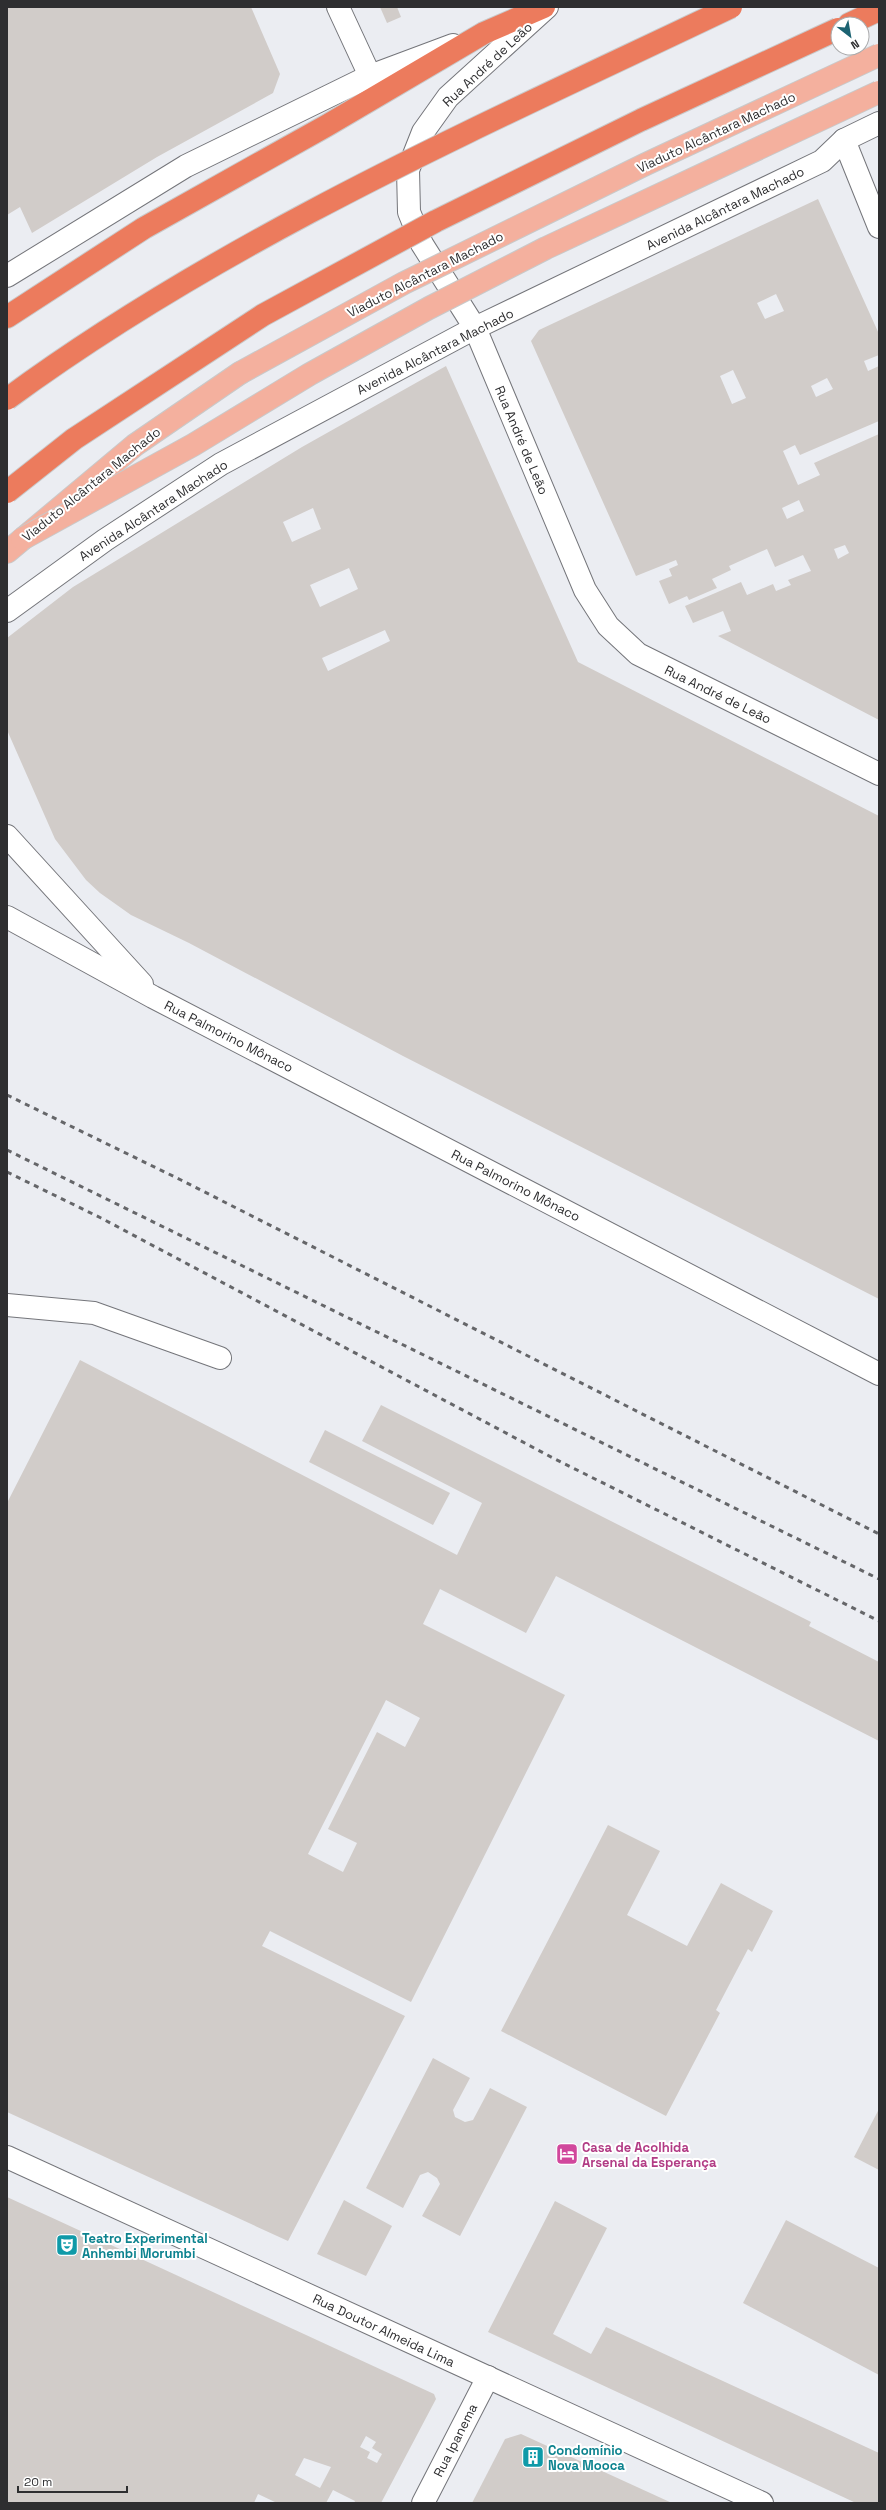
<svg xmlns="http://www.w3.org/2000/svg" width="886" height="2510" font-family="'Space Grotesk',sans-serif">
<rect width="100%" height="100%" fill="#ebedf2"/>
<g fill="#d1ccc9" fill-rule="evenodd">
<polygon points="7,7 251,7 280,74 273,93 157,157 32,233 20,207 7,215"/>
<polygon points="380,7 397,7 401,17 387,23"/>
<path d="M818,199L879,334V355L864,361L868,371L879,366V421L800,455L795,445L783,451L798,485L820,475L814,463L879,434V720L718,636L731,631L723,611L693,623L685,606L741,582L747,595L773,584L776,591L791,585L788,580L811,571L803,555L775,567L767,549L729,566L731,570L712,579L717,588L689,600L687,596L669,604L659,581L672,576L669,569L678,565L676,560L636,576L531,341L539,330ZM776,294L784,311L765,319L757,303ZM733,370L746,398L732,404L720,376ZM827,378L833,389L816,397L811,386ZM799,500L804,511L787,519L782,508ZM845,545L849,553L838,559L834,549Z"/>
<path d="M446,366L578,662L879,816V1299L403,1056L189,943L131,915L100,893L86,880L55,839L7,730V638L73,587L302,447ZM313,508L321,529L292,542L283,522ZM349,568L358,589L320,607L310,585ZM385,630L390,641L328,671L322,658Z"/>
<path d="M80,1360L457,1555L482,1503L362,1441L381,1405L811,1622L809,1626L879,1662V1741L556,1576L526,1633L440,1589L423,1624L565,1695L411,2002L270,1931L262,1946L405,2016L288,2241L7,2112V1503ZM386,1700L420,1718L405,1747L377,1732L328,1829L357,1843L343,1872L308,1854Z"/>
<polygon points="325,1430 450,1493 433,1525 309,1462"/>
<polygon points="608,1825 660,1851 627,1915 687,1946 721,1883 773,1911 752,1952 748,1949 716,2010 720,2013 666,2116 501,2031"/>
<polygon points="433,2058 470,2078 453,2110 455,2117 465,2122 473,2120 490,2088 527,2107 460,2236 422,2216 440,2184 437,2178 428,2172 420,2175 403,2208 366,2188"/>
<polygon points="879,2109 879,2170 854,2157"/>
<path d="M7,2197L434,2394L436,2399L381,2503H354L355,2501L333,2490L326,2503H277L258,2494L254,2503H7ZM366,2436L376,2442L372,2448L382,2454L377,2463L367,2458L370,2452L360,2447ZM304,2458L331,2467L320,2488L295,2475Z"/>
<polygon points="344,2200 392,2226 366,2276 317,2254"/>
<polygon points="555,2201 607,2228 553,2334 591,2354 606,2327 879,2453 879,2503 856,2503 488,2332"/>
<polygon points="786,2220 879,2268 879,2375 743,2303"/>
<polygon points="521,2434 672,2503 472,2503 505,2439"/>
</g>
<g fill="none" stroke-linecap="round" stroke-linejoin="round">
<g stroke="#74757a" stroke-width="24">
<g id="minor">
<polyline points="338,7 370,76"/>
<polyline points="547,7 448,97 423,132 408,170 409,212 422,244 475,328 585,590 608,626 638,654 879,774"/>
<polyline points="844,140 879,227"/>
<polyline points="7,276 186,166 370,76 453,45"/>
<polyline points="7,611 105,540 221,464 475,328 822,161 844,140 879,123"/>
<polyline points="7,836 142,984"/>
<polyline points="7,917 153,997 879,1374"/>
<polyline points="7,1305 94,1313 220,1358"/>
<polyline points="7,2157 762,2503"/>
<polyline points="423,2503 488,2377"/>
</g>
</g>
<g stroke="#c9c9c9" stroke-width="24">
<polyline id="major" points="7,552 135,445 240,373"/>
</g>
<g stroke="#c9c9c9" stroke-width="24">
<g id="highway">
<polyline points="849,24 879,10"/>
<polyline points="7,317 144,228 326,126 484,33 544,7"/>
</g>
</g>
<use href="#minor" stroke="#fff" stroke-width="22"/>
<use href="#major" stroke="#f4b09e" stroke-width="22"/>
<use href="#highway" stroke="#ec7b5d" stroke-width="22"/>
<g stroke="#656669" stroke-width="3" stroke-dasharray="5 5" stroke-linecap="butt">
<polyline points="7,1095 181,1180 879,1534"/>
<polyline points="7,1150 879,1579"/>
<polyline points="7,1172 101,1218 553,1458 879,1621"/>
</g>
<g stroke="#c9c9c9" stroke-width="24" stroke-linecap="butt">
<g id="major-bridge">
<polyline points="240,373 404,283 646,164 879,55"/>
<polyline points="22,539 193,445 310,374 429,308 546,248 879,92"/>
</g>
</g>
<g stroke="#c9c9c9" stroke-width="24" stroke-linecap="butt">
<g id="highway-bridge">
<path d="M7,399C229,236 484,125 731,7"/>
<polyline points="7,492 74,439 263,315 436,221 641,120 838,29"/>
</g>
</g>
<use href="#major-bridge" stroke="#f4b09e" stroke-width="22"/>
<use href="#highway-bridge" stroke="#ec7b5d" stroke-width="22"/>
</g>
<defs>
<g id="hotel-square" transform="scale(1.15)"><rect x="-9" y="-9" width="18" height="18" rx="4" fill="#d1479c" stroke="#fff"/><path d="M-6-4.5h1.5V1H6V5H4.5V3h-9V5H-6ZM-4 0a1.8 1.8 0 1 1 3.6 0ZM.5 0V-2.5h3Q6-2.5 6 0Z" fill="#fff"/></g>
<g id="theatre-square" transform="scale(1.15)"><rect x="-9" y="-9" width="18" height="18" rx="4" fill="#0f9aa8" stroke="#fff"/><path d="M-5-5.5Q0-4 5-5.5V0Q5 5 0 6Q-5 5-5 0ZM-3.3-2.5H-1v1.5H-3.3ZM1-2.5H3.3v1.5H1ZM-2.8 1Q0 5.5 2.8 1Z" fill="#fff"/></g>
<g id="building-square" transform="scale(1.15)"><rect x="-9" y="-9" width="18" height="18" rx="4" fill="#0f9aa8" stroke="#fff"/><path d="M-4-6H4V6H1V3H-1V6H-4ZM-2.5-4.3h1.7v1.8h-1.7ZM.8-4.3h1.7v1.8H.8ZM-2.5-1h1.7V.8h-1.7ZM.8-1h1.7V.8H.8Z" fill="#fff"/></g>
</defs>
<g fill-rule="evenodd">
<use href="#hotel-square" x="567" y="2154"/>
<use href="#theatre-square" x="67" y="2245"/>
<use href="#building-square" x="533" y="2457"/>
</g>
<g text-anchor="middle" stroke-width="4" stroke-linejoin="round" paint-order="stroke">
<g font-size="13" fill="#2e2e30" stroke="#fff">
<text transform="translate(487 64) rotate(-43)" y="5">Rua André de Leão</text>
<text transform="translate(716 132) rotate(-25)" y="5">Viaduto Alcântara Machado</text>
<text transform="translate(725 208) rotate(-26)" y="5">Avenida Alcântara Machado</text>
<text transform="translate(425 274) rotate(-27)" y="5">Viaduto Alcântara Machado</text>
<text transform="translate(435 351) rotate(-27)" y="5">Avenida Alcântara Machado</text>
<text transform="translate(522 440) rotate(67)" y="5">Rua André de Leão</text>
<text transform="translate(91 484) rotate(-39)" y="5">Viaduto Alcântara Machado</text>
<text transform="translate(153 510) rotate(-33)" y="5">Avenida Alcântara Machado</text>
<text transform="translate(718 694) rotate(26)" y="5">Rua André de Leão</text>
<text transform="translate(229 1036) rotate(27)" y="5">Rua Palmorino Mônaco</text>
<text transform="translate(516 1185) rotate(27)" y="5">Rua Palmorino Mônaco</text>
<text transform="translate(384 2330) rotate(25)" y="5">Rua Doutor Almeida Lima</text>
<text transform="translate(455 2440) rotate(-63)" y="5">Rua Ipanema</text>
</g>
<g font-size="13" font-weight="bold" fill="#b23c85" stroke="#fff" text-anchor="start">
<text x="582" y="2152">Casa de Acolhida<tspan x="582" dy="15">Arsenal da Esperança</tspan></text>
</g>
<g font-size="13" font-weight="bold" fill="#0d838f" stroke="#fff" text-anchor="start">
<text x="82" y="2243">Teatro Experimental<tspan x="82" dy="15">Anhembi Morumbi</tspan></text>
<text x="548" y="2455">Condomínio<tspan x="548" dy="15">Nova Mooca</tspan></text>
</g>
</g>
<rect width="886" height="2510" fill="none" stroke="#2e2e30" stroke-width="16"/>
<g transform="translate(850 36) rotate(149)"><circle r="19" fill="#ffffff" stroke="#ababac"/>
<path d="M0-3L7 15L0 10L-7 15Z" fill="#1c6372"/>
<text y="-6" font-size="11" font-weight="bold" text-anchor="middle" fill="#2e2e30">N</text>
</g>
<path d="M18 2486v6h109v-6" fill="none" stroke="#2e2e30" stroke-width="2"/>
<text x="24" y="2486" font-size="12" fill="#2e2e30" stroke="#ffffff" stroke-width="3" paint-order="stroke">20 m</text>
</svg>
